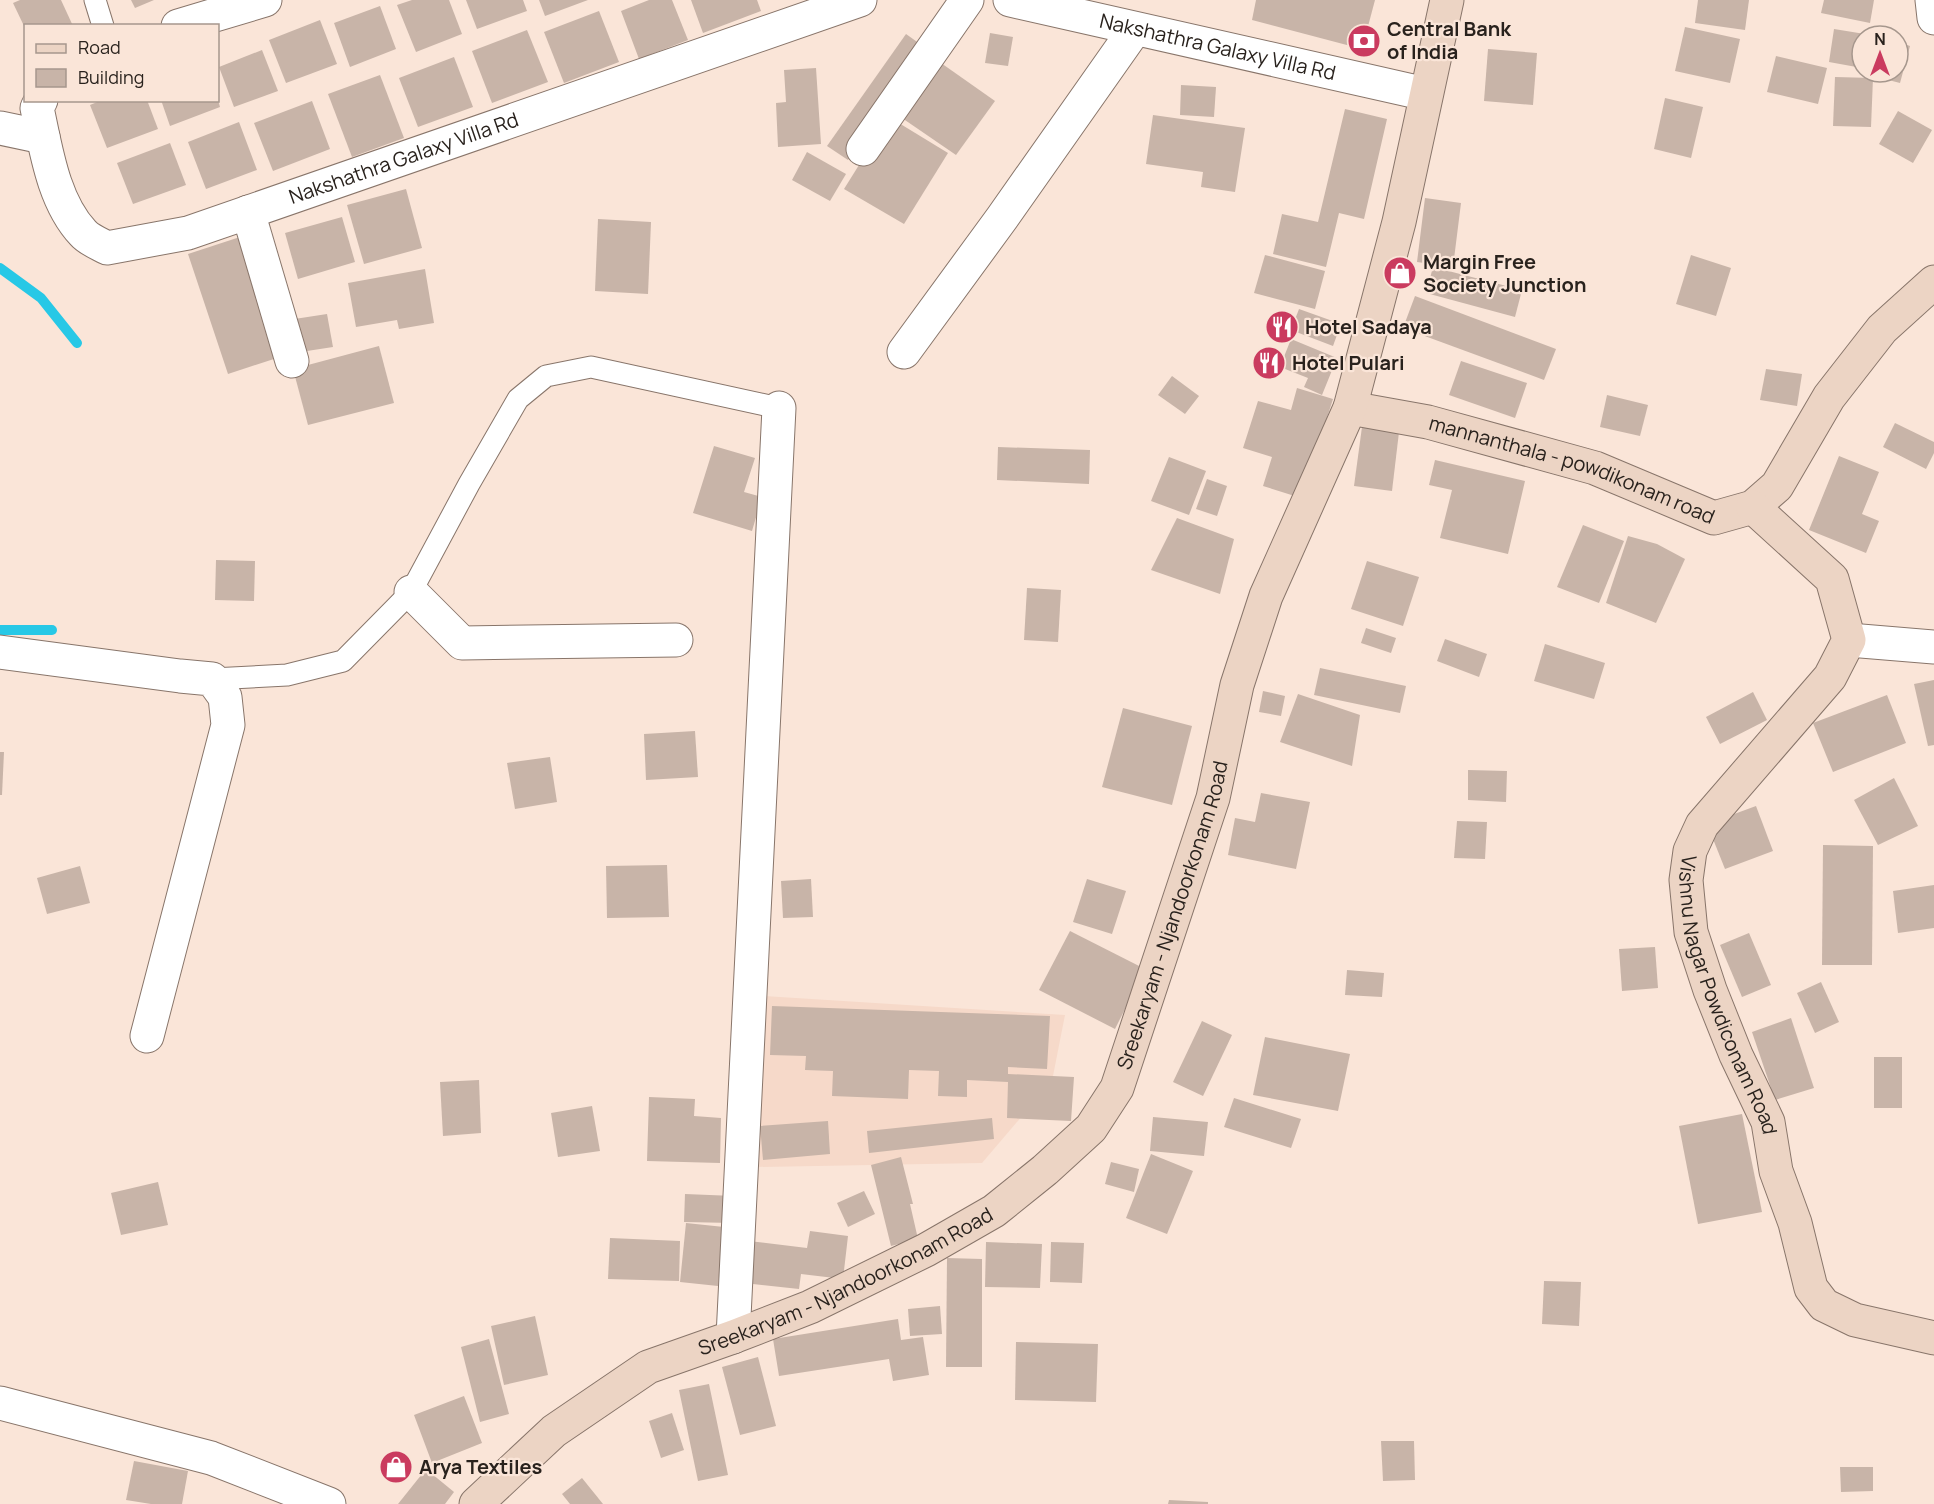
<svg xmlns="http://www.w3.org/2000/svg" width="1934" height="1504" font-family="Manrope,sans-serif">
<rect width="100%" height="100%" fill="#fae5d8"/>
<polygon fill="#f6d9c9" points="764,996 1065,1015 1052,1081 982,1163 755,1167"/>
<g fill="none" stroke-linecap="round" stroke-linejoin="round">
<g stroke="#27c8e6" stroke-width="10">
<polyline points="0,268 41,298 77,343"/>
<polyline points="0,630 52,630"/>
</g>
</g>
<g fill="#c8b4a8">
<polygon points="20,0 61,0 73,26 24,26 13,3"/>
<polygon points="131,0 154,0 135,8"/>
<polygon points="412,0 449,0 462,34 416,52 397,5"/>
<polygon points="466,0 523,0 527,11 477,29"/>
<polygon points="539,0 588,0 545,16"/>
<polygon points="649,0 672,0 688,40 639,59 621,11"/>
<polygon points="691,0 757,0 761,11 703,33"/>
<polygon points="1256,0 1375,0 1362,49 1252,20"/>
<polygon points="1698,0 1749,0 1745,30 1695,23"/>
<polygon points="1824,0 1874,0 1870,23 1821,13"/>
<polygon points="380,6 396,49 350,67 334,23"/>
<polygon points="599,11 619,62 564,83 544,32"/>
<polygon points="320,20 337,64 286,83 269,40"/>
<polygon points="1685,27 1740,39 1730,83 1675,71"/>
<polygon points="1834,29 1871,35 1862,36 1862,68 1829,62"/>
<polygon points="527,30 548,82 492,103 472,51"/>
<polygon points="990,33 1013,37 1008,66 985,63"/>
<polygon points="906,34 927,49 848,160 827,146"/>
<polygon points="1898,42 1910,46 1900,83 1873,76 1874,72 1898,72"/>
<polygon points="1488,49 1537,53 1533,105 1484,101"/>
<polygon points="262,50 278,91 234,107 219,67"/>
<polygon points="1776,56 1827,68 1818,104 1767,92"/>
<polygon points="454,57 473,107 418,127 399,78"/>
<polygon points="941,63 995,101 956,155 902,118"/>
<polygon points="816,68 821,144 778,147 776,103 786,102 784,70"/>
<polygon points="380,75 404,138 352,157 328,94"/>
<polygon points="1835,77 1873,78 1871,127 1833,126"/>
<polygon points="1181,85 1216,87 1214,117 1180,115"/>
<polygon points="1665,98 1703,107 1691,158 1654,149"/>
<polygon points="102,100 147,100 158,129 107,148 90,105"/>
<polygon points="161,100 218,100 220,107 170,126"/>
<polygon points="312,101 330,149 273,171 254,123"/>
<polygon points="1345,109 1387,119 1364,219 1339,213 1326,267 1273,254 1282,214 1318,222"/>
<polygon points="1898,111 1932,130 1913,163 1879,144"/>
<polygon points="1153,115 1245,128 1235,192 1201,187 1203,172 1146,164"/>
<polygon points="889,117 948,153 904,224 844,189"/>
<polygon points="239,122 257,170 206,189 188,142"/>
<polygon points="170,143 186,185 133,204 117,163"/>
<polygon points="807,152 846,174 830,201 792,180"/>
<polygon points="406,189 422,248 364,264 347,205"/>
<polygon points="1425,198 1461,203 1453,267 1417,262"/>
<polygon points="342,217 355,262 298,279 285,233"/>
<polygon points="598,219 651,222 648,294 595,291"/>
<polygon points="240,237 280,357 228,374 188,254"/>
<polygon points="1265,255 1325,271 1315,309 1254,293"/>
<polygon points="1691,255 1731,268 1716,316 1676,304"/>
<polygon points="1433,267 1522,290 1515,317 1426,293"/>
<polygon points="425,269 434,323 399,329 397,320 356,327 348,283"/>
<polygon points="1415,296 1556,349 1544,380 1403,328"/>
<polygon points="1299,309 1341,324 1333,346 1291,330"/>
<polygon points="327,314 333,347 294,353 288,320"/>
<polygon points="1291,339 1337,358 1322,395 1304,387 1308,378 1280,367"/>
<polygon points="379,346 394,403 308,425 293,369"/>
<polygon points="1461,361 1527,383 1515,418 1449,395"/>
<polygon points="1766,369 1802,374 1797,406 1760,400"/>
<polygon points="1172,376 1199,396 1185,414 1158,395"/>
<polygon points="1297,388 1333,399 1301,498 1263,486 1272,457 1243,448 1258,401 1291,410"/>
<polygon points="1607,395 1648,405 1640,436 1600,427"/>
<polygon points="1895,423 1934,442 1934,453 1926,469 1883,447"/>
<polygon points="1362,427 1399,432 1392,491 1354,486"/>
<polygon points="714,446 755,458 744,492 762,497 752,531 693,513"/>
<polygon points="998,447 1090,450 1089,484 997,480"/>
<polygon points="1839,456 1879,472 1862,514 1879,521 1866,553 1809,530"/>
<polygon points="1169,457 1206,471 1189,515 1151,501"/>
<polygon points="1435,460 1525,481 1508,554 1440,538 1452,490 1429,485"/>
<polygon points="1207,479 1227,486 1217,516 1196,509"/>
<polygon points="1177,518 1234,539 1220,594 1151,570"/>
<polygon points="1583,525 1624,541 1599,603 1557,587"/>
<polygon points="1628,536 1657,544 1685,559 1656,623 1606,603"/>
<polygon points="216,560 255,561 254,601 215,600"/>
<polygon points="1367,561 1419,577 1403,626 1351,609"/>
<polygon points="1027,588 1061,590 1058,642 1024,640"/>
<polygon points="1366,628 1396,638 1391,653 1361,643"/>
<polygon points="1445,639 1487,654 1479,677 1437,661"/>
<polygon points="1545,644 1605,663 1594,699 1534,681"/>
<polygon points="1320,668 1406,686 1400,713 1314,695"/>
<polygon points="1934,680 1934,745 1928,746 1914,684"/>
<polygon points="1263,691 1285,696 1281,716 1259,712"/>
<polygon points="1753,692 1767,720 1720,744 1706,717"/>
<polygon points="1298,694 1360,715 1352,766 1280,742"/>
<polygon points="1887,695 1906,743 1833,772 1813,723"/>
<polygon points="1123,708 1192,726 1172,805 1102,787"/>
<polygon points="695,731 698,777 646,780 644,734"/>
<polygon points="0,752 4,752 2,795 0,795"/>
<polygon points="550,757 557,802 515,809 507,763"/>
<polygon points="1468,770 1507,771 1506,802 1468,800"/>
<polygon points="1894,778 1918,826 1878,845 1854,800"/>
<polygon points="1261,793 1310,802 1296,869 1228,855 1235,818 1255,822"/>
<polygon points="1756,806 1773,851 1725,869 1707,824"/>
<polygon points="1457,821 1487,822 1485,859 1454,858"/>
<polygon points="1823,845 1873,846 1872,965 1822,965"/>
<polygon points="667,865 669,917 607,918 606,866"/>
<polygon points="80,866 90,903 47,914 37,878"/>
<polygon points="811,879 813,917 783,918 781,881"/>
<polygon points="1087,879 1126,891 1112,934 1073,922"/>
<polygon points="1934,885 1934,928 1898,933 1893,891"/>
<polygon points="1070,931 1145,969 1115,1029 1039,990"/>
<polygon points="1749,933 1771,985 1742,997 1720,945"/>
<polygon points="1655,947 1658,988 1622,991 1619,949"/>
<polygon points="1347,970 1384,973 1382,997 1345,995"/>
<polygon points="1821,982 1839,1022 1815,1033 1797,993"/>
<polygon points="772,1006 1050,1016 1047,1069 1008,1067 1008,1074 1074,1077 1071,1121 1007,1118 1008,1082 967,1080 967,1097 938,1096 939,1071 909,1070 908,1099 832,1096 833,1071 805,1070 806,1056 770,1055"/>
<polygon points="1791,1018 1814,1088 1775,1100 1752,1032"/>
<polygon points="1202,1021 1232,1035 1203,1096 1173,1082"/>
<polygon points="1265,1037 1350,1054 1338,1111 1253,1095"/>
<rect x="1874" y="1057" width="28" height="51"/>
<polygon points="479,1080 481,1133 443,1136 440,1082"/>
<polygon points="649,1097 695,1099 694,1116 721,1118 720,1163 647,1161"/>
<polygon points="1234,1098 1301,1119 1291,1148 1224,1127"/>
<polygon points="592,1106 600,1151 558,1157 551,1113"/>
<polygon points="1742,1114 1762,1212 1698,1224 1679,1126"/>
<polygon points="1153,1117 1208,1122 1204,1156 1150,1151"/>
<polygon points="992,1118 994,1139 869,1153 867,1131"/>
<polygon points="828,1121 830,1154 763,1160 760,1126"/>
<polygon points="1151,1154 1193,1171 1167,1234 1126,1218"/>
<polygon points="901,1157 913,1204 910,1204 918,1239 891,1246 871,1165"/>
<polygon points="1111,1162 1139,1169 1134,1192 1105,1184"/>
<polygon points="158,1182 168,1225 121,1235 111,1193"/>
<polygon points="864,1191 875,1214 848,1227 837,1203"/>
<polygon points="685,1194 734,1196 733,1223 684,1222"/>
<polygon points="686,1223 724,1227 718,1286 680,1282"/>
<polygon points="810,1231 848,1236 843,1279 801,1274 799,1289 744,1283 749,1241 807,1248"/>
<polygon points="610,1238 680,1241 679,1281 608,1279"/>
<polygon points="986,1242 1042,1244 1040,1288 985,1287"/>
<polygon points="1051,1242 1084,1243 1082,1283 1050,1282"/>
<polygon points="947,1258 982,1259 982,1367 946,1367"/>
<polygon points="1544,1281 1581,1282 1579,1326 1542,1324"/>
<polygon points="940,1306 942,1334 910,1336 908,1309"/>
<polygon points="535,1316 548,1375 504,1385 491,1326"/>
<polygon points="898,1319 901,1340 923,1337 929,1375 893,1381 889,1359 779,1376 773,1339"/>
<polygon points="489,1339 509,1414 480,1422 461,1347"/>
<polygon points="1016,1342 1098,1344 1096,1402 1015,1400"/>
<polygon points="758,1357 776,1426 740,1435 722,1367"/>
<polygon points="709,1384 728,1475 698,1481 679,1390"/>
<polygon points="464,1396 482,1443 432,1463 414,1415"/>
<polygon points="672,1413 684,1450 661,1458 649,1421"/>
<polygon points="1381,1441 1414,1441 1415,1480 1383,1481"/>
<polygon points="134,1461 188,1471 182,1504 151,1504 126,1500"/>
<polygon points="1840,1467 1873,1467 1873,1491 1841,1492"/>
<polygon points="426,1469 454,1492 445,1504 398,1504"/>
<polygon points="582,1478 603,1504 570,1504 562,1494"/>
<polygon points="1169,1500 1208,1502 1208,1504 1168,1504"/>
</g>
<g fill="none" stroke-linecap="round" stroke-linejoin="round">
<g stroke="#88756a" stroke-width="23">
<g id="lane">
<polyline points="95,0 103,26"/>
<polyline points="212,679 287,675 343,661 411,592 469,484 518,399 546,376 591,367 779,408"/>
</g>
</g>
<g stroke="#88756a" stroke-width="35">
<g id="street">
<path id="s1" d="M1010,0L1426,94"/>
<polyline points="1932,0 1934,18"/>
<polyline points="178,26 265,0"/>
<path id="s2" d="M41,100L37,108C46,149 53,201 83,233C89,240 100,244 107,248L188,233L860,0"/>
<polyline points="0,128 43,137"/>
<polyline points="863,149 967,0"/>
<polyline points="248,212 292,361"/>
<polyline points="904,352 1002,218 1135,29"/>
<polyline points="411,592 462,643 676,640"/>
<polyline points="1849,640 1934,647"/>
<polyline points="0,652 180,676 212,679 225,697 228,725 147,1036"/>
<polyline points="733,1337 779,408"/>
<polyline points="0,1403 211,1458 329,1504"/>
</g>
</g>
<g stroke="#88756a" stroke-width="35">
<g id="secondary">
<path id="s3" d="M1350,408L1428,422L1595,468L1714,518L1753,507L1777,486L1829,397L1882,329L1934,282"/>
<path id="s4" d="M1753,507L1832,579L1849,640L1830,677L1702,825L1690,851L1686,880L1691,932L1710,990L1736,1055L1768,1122L1776,1171L1795,1223L1811,1288L1824,1305L1855,1320L1934,1338"/>
<path id="s5" d="M476,1504L554,1431L648,1367L733,1337L810,1307L926,1250L994,1211L1045,1170L1091,1128L1117,1088L1213,798L1237,685L1266,596L1350,408L1399,222L1447,0"/>
</g>
</g>
<use href="#lane" stroke="#fff" stroke-width="21"/>
<use href="#street" stroke="#fff" stroke-width="33"/>
<use href="#secondary" stroke="#ecd4c4" stroke-width="33"/>
</g>
<defs>
<g id="bank-disc" transform="scale(1.725)"><circle r="9.5" fill="#ca3b5f" stroke="#fae5d8"/><path d="M-6-4H6V4H-6ZM0-2.3a2.3 2.3 0 1 0 0 4.6a2.3 2.3 0 1 0 0-4.6Z" fill="#fff"/></g>
<g id="shop-disc" transform="scale(1.725)"><circle r="9.5" fill="#ca3b5f" stroke="#fae5d8"/><path d="M-5-2.5h2.3a2.7 3.5 0 0 1 5.4 0H5L5.5 6h-11ZM-1.5-2.5h3a1.5 2.3 0 0 0-3 0Z" fill="#fff"/></g>
<g id="restaurant-disc" transform="scale(1.725)"><circle r="9.5" fill="#ca3b5f" stroke="#fae5d8"/><path d="M-5-6h1v4h1v-4h1v4h1v-4h1v5L-1.5 .5V6h-2V.5L-5-1ZM5-6V6H3V1.5H1.5Q1.5-4 5-6Z" fill="#fff"/></g>
</defs>
<g fill-rule="evenodd">
<use href="#bank-disc" x="1364" y="41"/>
<use href="#shop-disc" x="1400" y="273"/>
<use href="#restaurant-disc" x="1282" y="327"/>
<use href="#restaurant-disc" x="1269" y="363"/>
<use href="#shop-disc" x="396" y="1467"/>
</g>
<g text-anchor="middle" stroke-width="4.5" stroke-linejoin="round" paint-order="stroke">
<g font-size="20" font-weight="bold" fill="#29221d" stroke="#fae5d8" text-anchor="start">
<text x="1387" y="36">Central Bank<tspan x="1387" dy="23">of India</tspan></text>
<text x="1423" y="269">Margin Free<tspan x="1423" dy="23">Society Junction</tspan></text>
<text x="1305" y="334">Hotel Sadaya</text>
<text x="1292" y="370">Hotel Pulari</text>
<text x="419" y="1474">Arya Textiles</text>
</g>
<g font-size="20" fill="#29221d" stroke="#fae5d8">
<text dy="7" stroke="none"><textPath href="#s1" startOffset="213">Nakshathra Galaxy Villa Rd</textPath></text>
<text dy="7" stroke="none"><textPath href="#s2" startOffset="483">Nakshathra Galaxy Villa Rd</textPath></text>
<text dy="7" stroke="none"><textPath href="#s3" startOffset="231">mannanthala - powdikonam road</textPath></text>
<text dy="7" stroke="none"><textPath href="#s5" startOffset="958">Sreekaryam - Njandoorkonam Road</textPath></text>
<text dy="7" stroke="none"><textPath href="#s4" startOffset="588">Vishnu Nagar Powdiconam Road</textPath></text>
<text dy="7" stroke="none"><textPath href="#s5" startOffset="436">Sreekaryam - Njandoorkonam Road</textPath></text>
</g>
</g>
<rect x="24" y="24" width="195" height="78" fill="#fae5d8" stroke="#a6978d" stroke-width="1.5"/>
<rect x="36" y="44" width="30" height="9" fill="#ecd4c4" stroke="#a6978d" stroke-width="1.5"/>
<text x="78" y="54" font-size="18" fill="#29221d">Road</text>
<rect x="36" y="69" width="30" height="18" fill="#c8b4a8" stroke="#a6978d" stroke-width="1.5"/>
<text x="78" y="84" font-size="18" fill="#29221d">Building</text>
<g transform="translate(1880 54)"><circle r="28" fill="#fae5d8" stroke="#a6978d" stroke-width="1.5"/>
<path d="M0-4.5L10 22L0 15L-10 22Z" fill="#ca3b5f"/>
<text y="-9" font-size="16" font-weight="bold" text-anchor="middle" fill="#29221d">N</text>
</g>
</svg>
